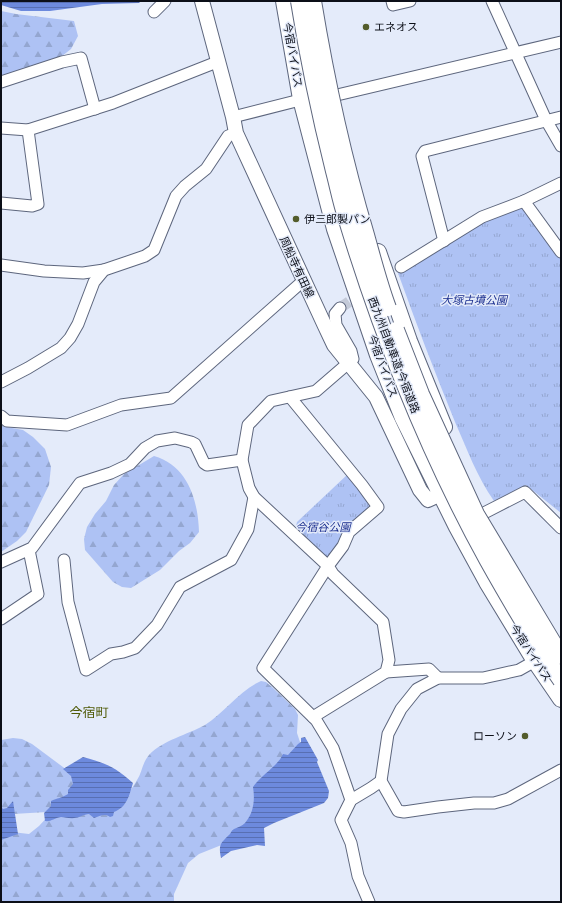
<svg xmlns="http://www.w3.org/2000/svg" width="562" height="903" font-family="Merriweather,'Noto Sans JP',serif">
<defs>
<pattern id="grass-tufts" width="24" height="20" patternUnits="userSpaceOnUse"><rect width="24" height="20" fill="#aec2f4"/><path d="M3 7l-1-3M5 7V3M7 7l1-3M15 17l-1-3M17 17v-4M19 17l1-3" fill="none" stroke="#94a6d0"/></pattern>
<pattern id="forest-firs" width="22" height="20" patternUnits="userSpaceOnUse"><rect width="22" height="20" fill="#aec2f4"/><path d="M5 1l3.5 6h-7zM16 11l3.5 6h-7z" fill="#94a6d0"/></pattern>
<pattern id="water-rules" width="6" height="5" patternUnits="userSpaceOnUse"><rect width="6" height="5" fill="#6d8add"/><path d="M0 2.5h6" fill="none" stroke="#586fb2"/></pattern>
</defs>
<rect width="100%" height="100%" fill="#e4ebfa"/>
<g fill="url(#grass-tufts)">
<path d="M519,205L525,207L561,258V513L526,485L494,501C477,477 467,449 455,422C435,373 416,323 398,273L480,223Z"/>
<polygon points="348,474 372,504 371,508 341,546 326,559 306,540 296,526 297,522"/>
</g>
<g fill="url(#forest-firs)">
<polygon points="1,11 16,14 74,21 78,36 71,49 57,60 1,78"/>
<polygon points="1,426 23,430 33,437 45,449 51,467 49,485 26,532 17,541 1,552"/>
<path d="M154,456C188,466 198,500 199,532L190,543L179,551L160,570L131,588L122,587L113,582L85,550L84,539L87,527L95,514L106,501L114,485L124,474Z"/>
<path d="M261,681L266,682L272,687L295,709L298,715L297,733L301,745L258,796L249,823L224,844L199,854L188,863L174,894V902H1V833L12,832L29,834L39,826L51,813L121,802C126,795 133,788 137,780C142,773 142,763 149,755C163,740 187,735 205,725C224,713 240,690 261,681Z"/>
<polygon points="13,738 22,739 32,744 71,773 75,783 69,796 47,812 13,814 1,813 1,740"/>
</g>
<g fill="url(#water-rules)">
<polygon points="1,1 141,1 139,3 102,4 50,11 21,11 1,5"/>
<path d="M305,737L318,760L317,762L329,791L328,798L324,803L274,823L264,828L265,846L257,845L231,851L221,858C218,844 221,843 230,834C232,831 231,831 234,829C238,827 242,826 245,823C254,813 255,799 253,787C261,775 278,766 283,754L288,755L298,744L301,742V738Z"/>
<path d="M83,757C106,763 115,767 133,783C129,796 127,807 114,812L113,816L110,817C105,813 100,816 94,818L89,814C84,814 79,818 74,818C70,819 65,817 61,817C54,818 51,822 45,821L44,813L51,806V801C57,798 62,798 68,794V790L73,784L71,776L63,769Z"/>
<polygon points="13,801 18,834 1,840 1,807 3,809 7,808"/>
</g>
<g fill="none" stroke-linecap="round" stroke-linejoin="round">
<polyline stroke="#c4cad8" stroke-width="11" stroke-dasharray="11 5.5" stroke-linecap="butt" points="340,308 362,293"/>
<g stroke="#5d667d" stroke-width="13">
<g id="minor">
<polyline points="392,1 393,5 410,1"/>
<polyline points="492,1 546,120 561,146"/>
<polyline points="154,12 165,1"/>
<polyline points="1,82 62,62 81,58 95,109"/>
<polyline points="325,96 337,95 561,42"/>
<polyline points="233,117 308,98"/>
<polyline points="1,128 28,130 113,103 217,62"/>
<polyline points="524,201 561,252"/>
<polyline points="1,203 32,206 38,204 28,130"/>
<polyline points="444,241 422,156 425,151 561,117"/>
<polyline points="1,265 44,271 83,273 104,270"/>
<polyline points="401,267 482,217 524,201 561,183"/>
<polyline points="340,308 335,314 336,325 351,351 353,359 316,391 271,401 248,425 242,460 249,488 254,497 328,566 263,668 316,720 333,748 351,800"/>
<polyline points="1,382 28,368 61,348 70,338 78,324 94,282 104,270 145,256 154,250 176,196 185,186 206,169 228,136 236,133"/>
<polyline points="290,397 362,485 378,507 349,532 343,546 328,566 333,574 383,622 389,660 386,672 313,717"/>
<polyline points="1,416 7,421 67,425 121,405 171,398 303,281"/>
<polyline points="484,513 525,492 561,528"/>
<polyline points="64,560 68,602 86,670 111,654 123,652 135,648 157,625 180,587 231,560 248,529 254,497"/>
<polyline points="1,562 32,548 80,483 111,473 130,464 145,448 157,441 175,438 191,442 195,444 204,463 207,465 242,460"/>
<polyline points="1,619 38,594 29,550"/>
<polyline points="535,661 519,670 483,678 438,678 417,689 401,709 388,734 381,781 398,811 404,812 438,807 474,803 494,803 508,799 561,770"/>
<polyline points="386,672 429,669 438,678"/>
<polyline points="369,902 358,876 351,843 341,820 351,800 371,788 381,781"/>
</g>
</g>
<g stroke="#5d667d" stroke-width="16">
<polyline id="major" points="202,1 233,117 236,133 325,326 334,345 376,397 420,490 428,500 441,494"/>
</g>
<g stroke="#5d667d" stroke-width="18">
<g id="highway">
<polyline points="284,1 301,99 335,229 378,355 403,418 457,527 487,582 535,661 561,699"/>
<polyline points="378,252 409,341 444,427"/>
</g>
</g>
<use href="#minor" stroke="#fff" stroke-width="11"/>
<use href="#major" stroke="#fff" stroke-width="14"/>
<use href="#highway" stroke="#fff" stroke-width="16"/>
<g stroke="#5d667d" stroke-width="18" stroke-linecap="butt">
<g id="highway-bridge">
<path d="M299,1C308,58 320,115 334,171C338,186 341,202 346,217C382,336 428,452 488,561C511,602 534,642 561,680"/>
<path d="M313,1C326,80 343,158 366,235C373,260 379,284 388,308"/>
<polyline points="396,330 421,394 476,514 561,656"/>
</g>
</g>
<use href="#highway-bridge" stroke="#fff" stroke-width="16"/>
</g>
<g fill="#535c2b" stroke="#e4ebfa" stroke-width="1.5">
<circle cx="366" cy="27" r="4"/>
<circle cx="296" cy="219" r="4"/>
<circle cx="525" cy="736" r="4"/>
</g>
<g text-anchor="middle" stroke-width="3" stroke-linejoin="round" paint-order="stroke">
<g font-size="11" fill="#0c0f18" stroke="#e4ebfa" text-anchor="start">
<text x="374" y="31">エネオス</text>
<text x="304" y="223">伊三郎製パン</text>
<text x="517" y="740" text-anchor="end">ローソン</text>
</g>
<g font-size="11" fill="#0c0f18" stroke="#e4ebfa">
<text transform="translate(293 55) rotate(80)" y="4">今宿バイパス</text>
<text transform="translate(297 267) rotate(65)" y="4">周船寺有田線</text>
<text transform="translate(394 355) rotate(69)" y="4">西九州自動車道;今宿道路</text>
<text transform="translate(383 366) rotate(70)" y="4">今宿バイパス</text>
<text transform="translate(531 653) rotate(57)" y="4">今宿バイパス</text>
</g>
<g font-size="11" font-style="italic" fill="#1c3090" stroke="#e4ebfa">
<text x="474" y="304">大塚古墳公園</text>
<text x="323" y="531">今宿谷公園</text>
</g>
<g font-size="13" fill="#4f5a06" stroke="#e4ebfa">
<text x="89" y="717">今宿町</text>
</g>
</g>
<rect width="562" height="903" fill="none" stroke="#0c0f18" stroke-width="4"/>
</svg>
